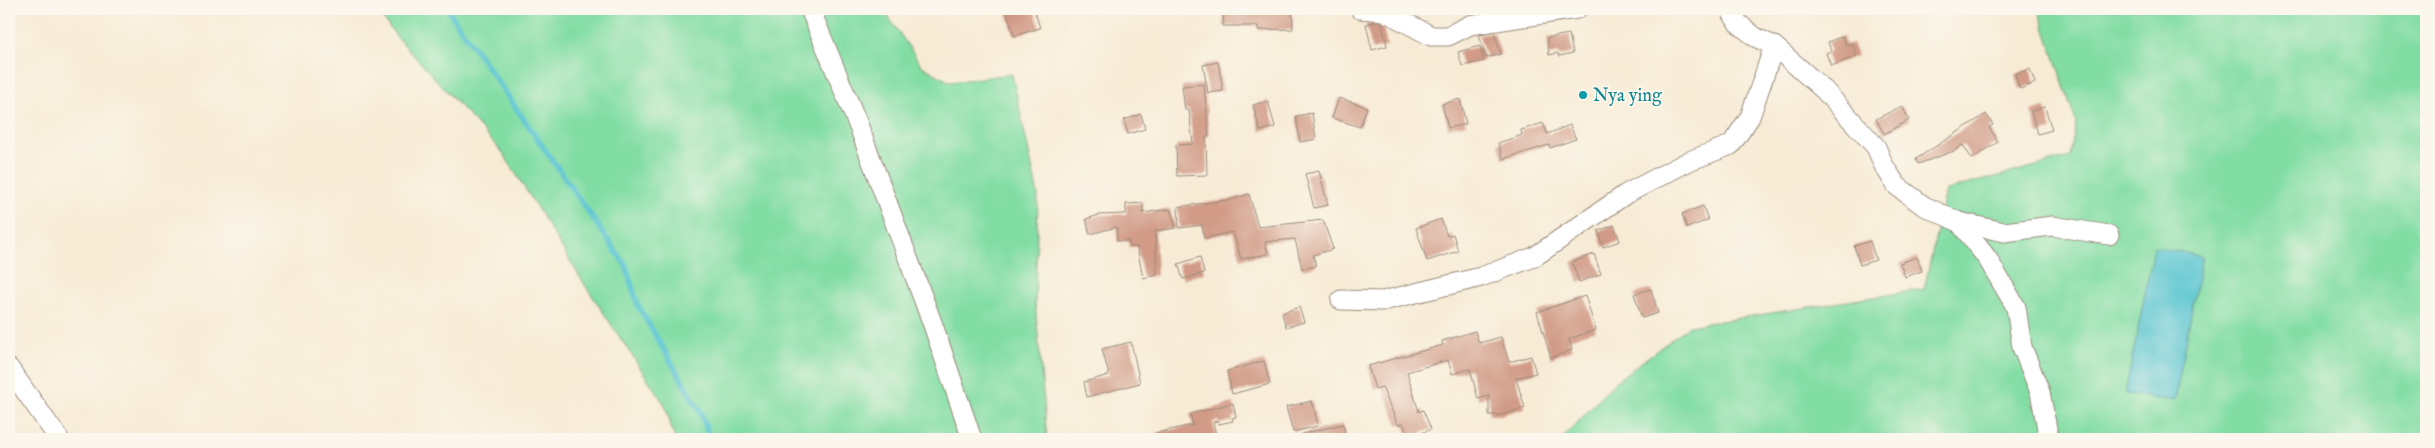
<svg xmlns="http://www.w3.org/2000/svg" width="2435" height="448" font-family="'IM FELL English',serif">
<rect width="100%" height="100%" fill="#fbf7ec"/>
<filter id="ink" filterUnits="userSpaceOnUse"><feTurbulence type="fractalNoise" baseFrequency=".02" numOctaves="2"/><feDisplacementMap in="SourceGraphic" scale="10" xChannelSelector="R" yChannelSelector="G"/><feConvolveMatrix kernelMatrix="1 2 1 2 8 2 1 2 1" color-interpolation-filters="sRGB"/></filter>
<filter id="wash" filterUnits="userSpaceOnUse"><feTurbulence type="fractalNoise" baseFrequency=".0096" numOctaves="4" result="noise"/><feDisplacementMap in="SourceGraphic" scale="20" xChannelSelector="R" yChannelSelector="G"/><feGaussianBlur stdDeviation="1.12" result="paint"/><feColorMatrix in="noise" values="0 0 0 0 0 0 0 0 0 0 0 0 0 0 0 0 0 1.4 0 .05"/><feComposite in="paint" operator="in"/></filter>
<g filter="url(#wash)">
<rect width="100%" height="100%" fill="#f7ebd6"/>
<g fill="#82dda4" stroke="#5e8461">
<polygon points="376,9 883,9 922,66 950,82 1012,74 1038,195 1035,302 1047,439 675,439 665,405 585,285 503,153 396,36"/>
<polygon points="2038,9 2426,9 2426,439 1562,439 1615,382 1689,326 1924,289 1946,190 2070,157 2076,122"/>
</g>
<polygon fill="#59c5d1" stroke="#4a7878" points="2154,247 2202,256 2175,401 2125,394"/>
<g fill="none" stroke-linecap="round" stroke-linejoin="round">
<polyline stroke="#59c5d1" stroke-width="5.5" points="447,9 626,266 638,306 700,411 710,439"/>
</g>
<g id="blocks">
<g fill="#d19b87">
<polygon points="1006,9 1034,9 1040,28 1014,36"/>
<polygon points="1224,9 1292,9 1293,29 1258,30 1258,26 1223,26"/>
<polygon points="1375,22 1382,23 1387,46 1372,50 1366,24"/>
<polygon points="1494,33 1501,54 1486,58 1479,35"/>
<polygon points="1569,34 1573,53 1559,56 1558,53 1549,55 1547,38"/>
<polygon points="1843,36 1846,45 1852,43 1857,56 1831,66 1826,53 1831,51 1828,42"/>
<polygon points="1480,46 1484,61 1462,66 1458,52"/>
<polygon points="1218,62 1223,91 1208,93 1203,65"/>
<polygon points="2030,69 2035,83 2020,89 2015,74"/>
<polygon points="1204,84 1209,136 1206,137 1207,175 1177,176 1176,145 1193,144 1189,110 1185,110 1182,86"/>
<polygon points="1339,98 1367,107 1360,127 1332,118"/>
<polygon points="1460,99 1466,124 1448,128 1442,104"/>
<polygon points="1268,101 1275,127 1260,131 1253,105"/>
<polygon points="1902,106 1909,120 1884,134 1876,119"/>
<polygon points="2045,107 2052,130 2038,134 2031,111"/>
<polygon points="1312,113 1316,139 1300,142 1296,116"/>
<polygon points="1141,114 1145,129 1128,134 1124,120"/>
<polygon points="1986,114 1993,125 1989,127 1998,142 1972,159 1963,145 1954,151 1918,164 1916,159"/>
<polygon points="1543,123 1547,134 1570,125 1576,139 1550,148 1549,145 1503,159 1498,143 1522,135 1521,130"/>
<polygon points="1319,171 1328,205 1314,208 1305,174"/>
<polygon points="1249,194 1258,227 1323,220 1333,249 1313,255 1316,266 1302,269 1295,239 1265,242 1268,254 1241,259 1233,232 1204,238 1202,225 1179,228 1178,207 1226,200 1226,201"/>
<polygon points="1143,203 1143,213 1170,209 1176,228 1155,231 1157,275 1143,278 1137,247 1129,247 1129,241 1117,241 1117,227 1090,234 1086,219 1099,215 1126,214 1126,204"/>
<polygon points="1703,206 1708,220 1687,228 1682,214"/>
<polygon points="1441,219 1447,236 1453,234 1458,251 1427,261 1416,228"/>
<polygon points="1614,225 1620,241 1603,247 1598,231"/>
<polygon points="1870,241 1876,260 1860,265 1854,246"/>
<polygon points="1594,254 1601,274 1579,282 1572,262"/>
<polygon points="1200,257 1204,273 1183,279 1178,264"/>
<polygon points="1917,257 1922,271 1905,277 1900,263"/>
<polygon points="1651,289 1658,313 1642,318 1634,294"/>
<polygon points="1585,296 1596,330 1569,339 1572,350 1551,358 1537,312"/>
<polygon points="1299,307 1304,322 1286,327 1282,313"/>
<polygon points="1475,331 1479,343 1501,337 1509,362 1531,356 1536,373 1516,378 1525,408 1501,415 1489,415 1489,396 1478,399 1470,369 1452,374 1448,360 1407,372 1419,412 1423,410 1431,429 1409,438 1403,423 1398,425 1382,387 1375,389 1368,366 1443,345 1442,341"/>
<polygon points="1131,342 1140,383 1087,397 1084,382 1109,375 1102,349"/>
<polygon points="1264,361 1270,384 1232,394 1227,371"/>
<polygon points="1312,401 1318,426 1293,432 1286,407"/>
<polygon points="1233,403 1236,417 1232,418 1233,421 1219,424 1218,421 1213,422 1217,439 1156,439 1156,433 1193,425 1190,414"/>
<polygon points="1343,424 1347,439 1302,439 1302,434"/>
</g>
</g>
</g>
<g filter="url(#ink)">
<use href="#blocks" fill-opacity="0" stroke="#998a7a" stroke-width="1"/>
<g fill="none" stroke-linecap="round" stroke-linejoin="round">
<g stroke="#998a7a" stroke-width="21">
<g id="minor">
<polyline points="810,9 859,127 933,325 972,439"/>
<polyline points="1360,9 1384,11 1390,9"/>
<polyline points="1730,9 1738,23 1755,37 1774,46 1824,90 1876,147 1884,166 1897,186 1924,206 1959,222 1987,258 2016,307 2022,347 2040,392 2049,439"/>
<polyline points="1384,11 1431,36 1448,36 1470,25 1577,9"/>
<polyline points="1959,222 2004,232 2052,226 2109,235"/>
<polyline points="1341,300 1383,301 1481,277 1534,257 1626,194 1689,161 1731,145 1750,117 1774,46"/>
<polyline points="9,368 59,439"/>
</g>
</g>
<use href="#minor" stroke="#fff" stroke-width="19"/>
</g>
</g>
<circle fill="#0f9aa8" stroke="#fbf7ec" stroke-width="2" cx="1583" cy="95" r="5"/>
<g text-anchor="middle" stroke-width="4" stroke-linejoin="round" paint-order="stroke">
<g font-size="18" fill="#0d838f" stroke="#fbf7ec" text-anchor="start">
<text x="1593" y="101">Nya ying</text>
</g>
</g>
<rect width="2435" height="448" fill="none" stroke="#fbf7ec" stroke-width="30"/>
</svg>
